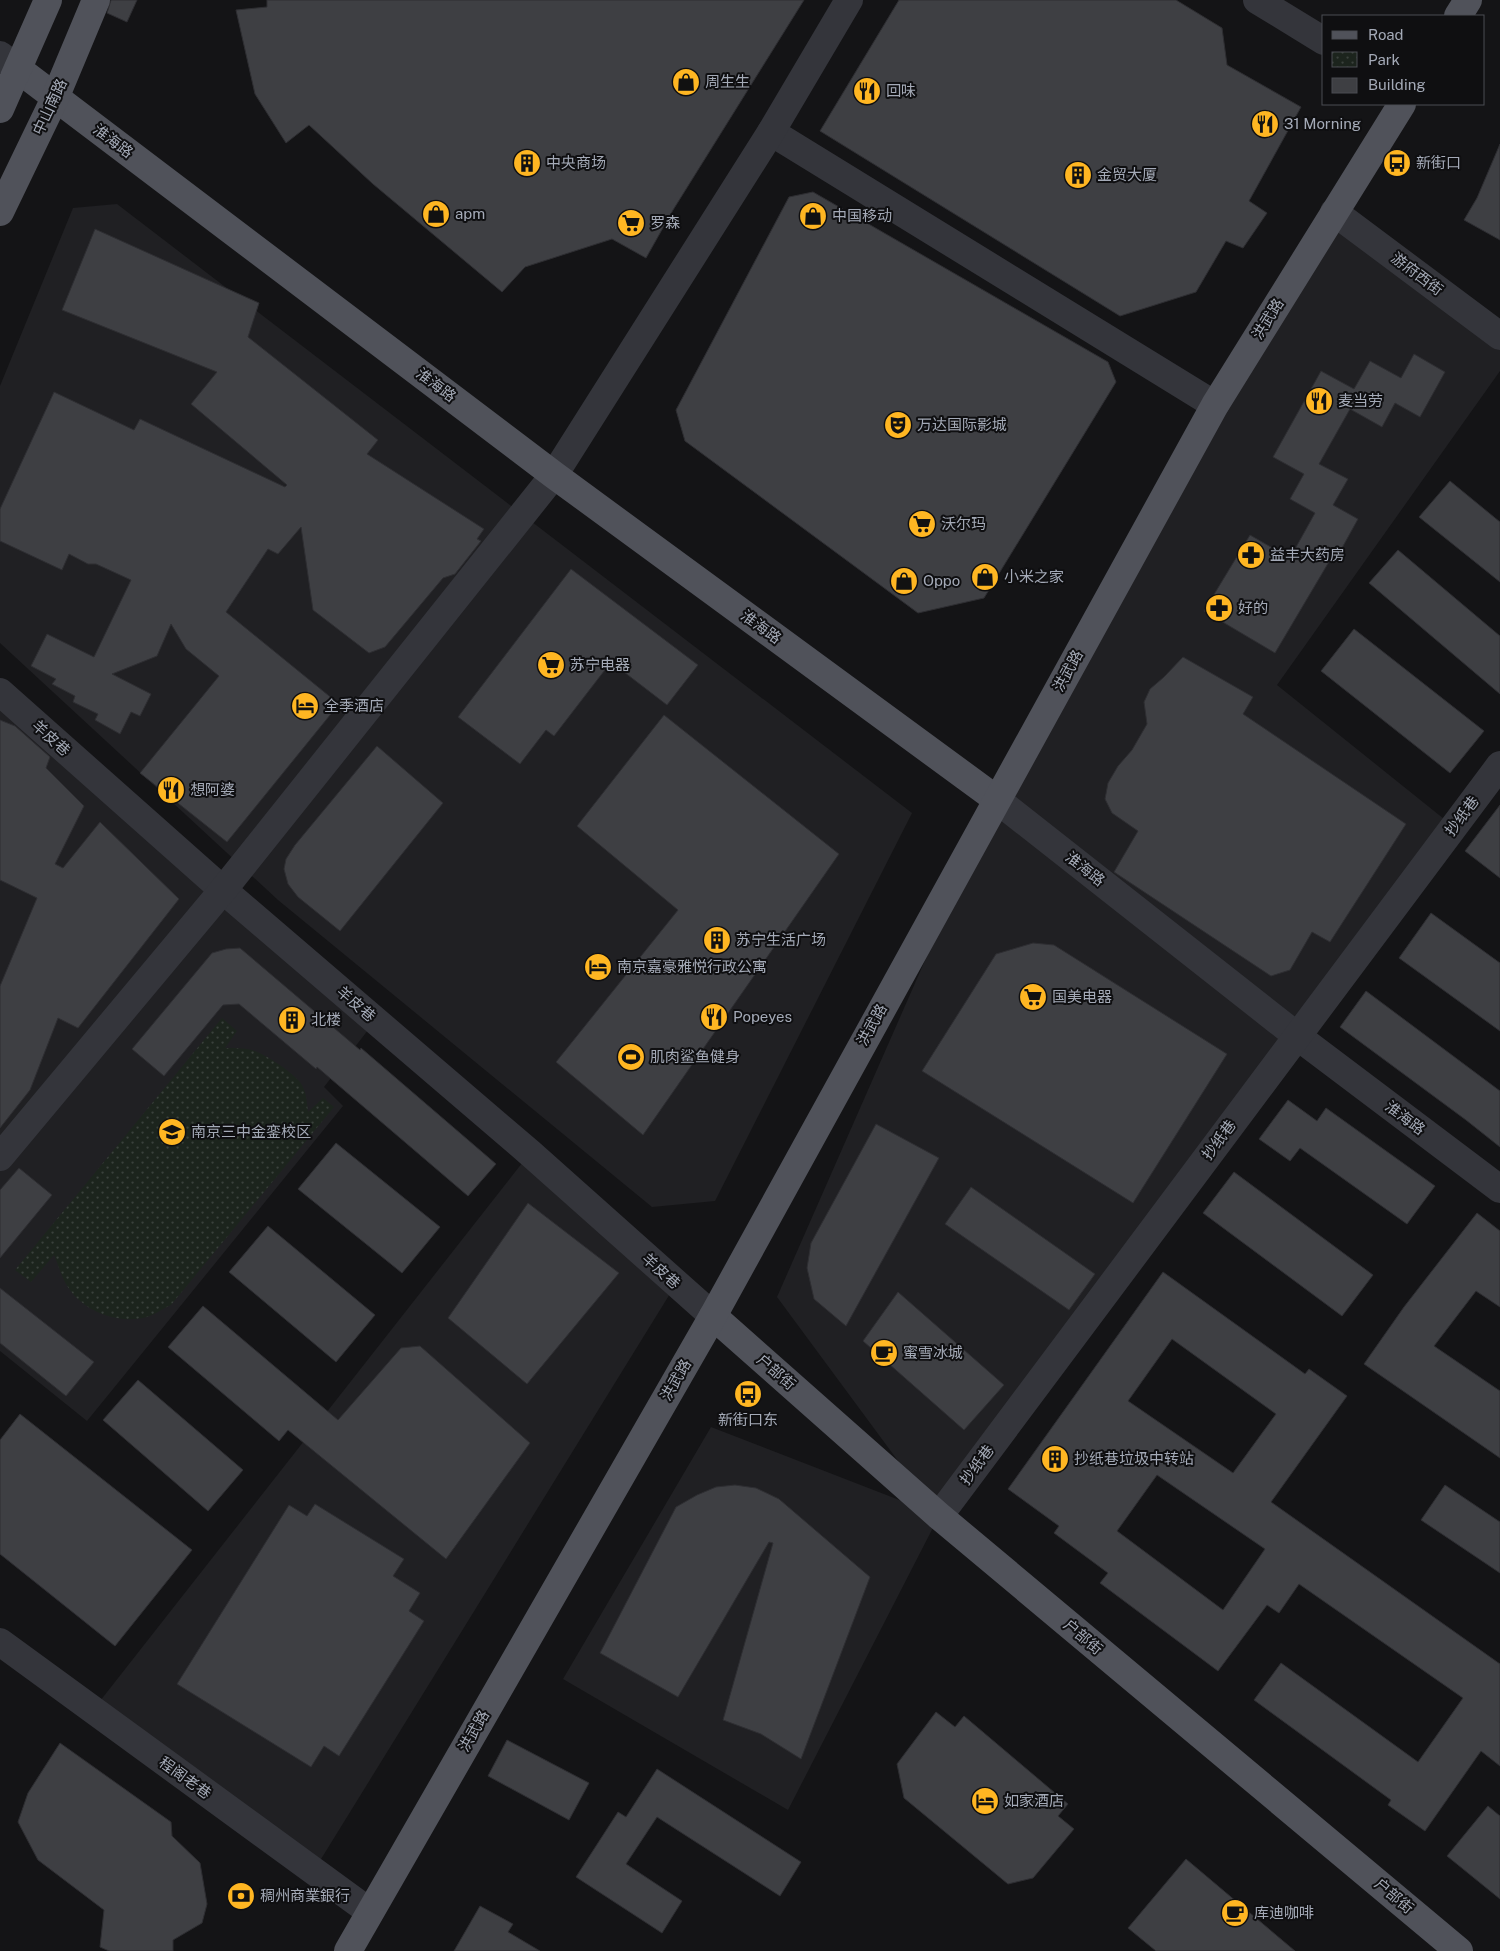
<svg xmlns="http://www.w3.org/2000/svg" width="1500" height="1951" font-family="'Public Sans','Noto Sans SC',sans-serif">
<defs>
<pattern id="park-dots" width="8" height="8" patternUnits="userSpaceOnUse" patternTransform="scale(1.25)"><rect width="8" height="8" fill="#1c241d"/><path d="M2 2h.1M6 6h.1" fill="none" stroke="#3a413c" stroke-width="1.8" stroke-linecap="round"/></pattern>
</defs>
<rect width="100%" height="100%" fill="#141416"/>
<g fill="#202023">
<polygon points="117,204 912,813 715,1201 652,1207 278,900 0,643 0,386 73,208"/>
<polygon points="1334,212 1500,336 1500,371 1277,685 1454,827 939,1516 788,1810 563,1679 711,1427 938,1515 777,1297 996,799"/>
<polygon points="0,692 375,1021 324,1087 343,1106 87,1421 0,1351"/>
<polygon points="530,1153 676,1284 313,1872 93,1710"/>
</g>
<path fill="url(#park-dots)" d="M222,1018L237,1031L225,1048C234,1048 243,1048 252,1050C265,1054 291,1071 300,1082C306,1090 307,1102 308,1112L323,1098L334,1107L171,1305C164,1308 157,1313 150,1316C120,1326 82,1312 66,1284C61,1275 58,1264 54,1255L31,1282L15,1270Z"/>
<g fill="#3e3f43" stroke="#2e2e32" fill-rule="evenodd">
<polygon points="111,0 137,0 127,22 107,13"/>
<polygon points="267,0 804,0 673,210 646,258 612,239 525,267 502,292 373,184 309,125 286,143 255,94 236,10 267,7"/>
<polygon points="899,0 1176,0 1222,28 1227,65 1301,107 1249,201 1267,213 1243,248 1226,241 1196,292 1120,316 820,131"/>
<polygon points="1500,144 1500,240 1464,220 1477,198"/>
<polygon points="813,192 1108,362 1116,382 984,598 918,613 685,441 676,410 789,197"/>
<polygon points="95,229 259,303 248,337 378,440 367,454 484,529 477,539 481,541 455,574 443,578 385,647 369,653 313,610 301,527 278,554 268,549 226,612 339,704 227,842 140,773 219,676 186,649 171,624 157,656 112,674 151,694 140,716 131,712 120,734 95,720 98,714 73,702 75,696 52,684 56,679 31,666 47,634 94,657 131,580 96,564 88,564 69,554 62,570 0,541 0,509 54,392 134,430 140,419 285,487 287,485 191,404 217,372 62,310"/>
<polygon points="1414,354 1445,372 1420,417 1395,403 1382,427 1350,409 1319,464 1348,479 1333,505 1358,519 1337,557 1333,555 1275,653 1204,611 1250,535 1290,558 1315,513 1290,499 1304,474 1273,457 1321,371 1354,389 1370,361 1401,378"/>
<polygon points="1450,481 1500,522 1500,582 1419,517"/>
<polygon points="1398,550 1500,636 1500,694 1369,583"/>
<polygon points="571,569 698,665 667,705 611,662 554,736 546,730 520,764 458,717"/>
<polygon points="1354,629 1484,731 1450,773 1321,671"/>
<polygon points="1183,657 1253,697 1243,714 1406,824 1330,942 1312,932 1290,970 1271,976 1114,872 1138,831 1112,813 1105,799 1108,783 1118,766 1132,750 1147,724 1144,702 1150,689 1164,677"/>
<polygon points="664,715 839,854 643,1135 556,1062 678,910 577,826"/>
<polygon points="0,720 15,726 50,757 46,768 84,806 55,864 63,868 100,822 179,899 78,1028 58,1018 30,1090 0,1128 0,986 37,898 0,880"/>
<polygon points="377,746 443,803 340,931 298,897 288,884 284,869 286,859 295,845"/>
<polygon points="1500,805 1500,878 1465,851"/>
<polygon points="1431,913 1500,963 1500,1031 1399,958"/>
<polygon points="1033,943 1054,945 1227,1054 1133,1203 922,1071 996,954"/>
<polygon points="240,948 360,1050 361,1048 496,1164 468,1196 317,1067 316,1069 239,1004 223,1005 164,1076 132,1049 212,953 226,949"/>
<polygon points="1366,991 1500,1091 1500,1147 1466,1120 1340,1027"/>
<polygon points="1288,1100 1317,1121 1326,1108 1435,1186 1407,1224 1300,1148 1290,1161 1259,1139"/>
<polygon points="876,1124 939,1158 846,1326 814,1299 807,1268 811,1243"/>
<polygon points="336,1143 440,1227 402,1273 298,1189"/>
<polygon points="19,1168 52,1195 0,1258 0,1190"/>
<polygon points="1234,1172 1373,1275 1342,1316 1203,1213"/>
<polygon points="971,1187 1095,1274 1069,1310 945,1224"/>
<polygon points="528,1203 619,1273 527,1384 448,1318"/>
<polygon points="1477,1213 1500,1231 1500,1307 1476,1291 1434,1346 1500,1391 1500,1458 1364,1364 1404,1307"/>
<polygon points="268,1226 375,1315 336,1362 229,1272"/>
<path d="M1163,1272L1305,1374L1309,1369L1347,1396L1271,1502L1500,1664V1766L1481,1751L1425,1831L1388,1805L1391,1800L1254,1700L1281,1663L1418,1762L1463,1698L1299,1584L1279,1613L1267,1605L1218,1671L1100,1583L1108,1573L1054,1533L1059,1526L1008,1489ZM1172,1339L1276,1414L1233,1473L1128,1401ZM1157,1475L1265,1549L1223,1610L1117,1531Z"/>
<polygon points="0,1288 94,1362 66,1396 0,1343"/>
<polygon points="898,1292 1004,1385 964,1430 863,1341"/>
<polygon points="203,1306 338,1420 401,1348 420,1346 530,1443 446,1559 288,1430 279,1441 168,1347"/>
<polygon points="138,1380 243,1470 208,1511 103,1420"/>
<polygon points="20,1414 192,1550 115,1646 0,1554 0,1440"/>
<polygon points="735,1485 756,1488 779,1499 870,1577 801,1759 761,1734 723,1720 773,1543 769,1542 678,1697 600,1653 676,1507 697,1495 716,1487"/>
<polygon points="1445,1485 1500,1522 1500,1573 1421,1520"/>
<polygon points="315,1504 404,1559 393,1576 420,1593 409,1611 424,1621 339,1756 324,1746 311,1767 177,1684 289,1505 307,1516"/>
<polygon points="936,1712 955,1727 964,1716 1068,1804 1058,1816 1074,1829 1033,1878 1008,1884 904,1798 897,1764"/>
<polygon points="507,1740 589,1783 569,1820 488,1776"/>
<polygon points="60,1743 171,1822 172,1836 200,1863 207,1904 202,1923 173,1940 173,1951 109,1951 100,1947 104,1910 38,1860 18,1822 28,1793"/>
<polygon points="657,1769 801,1862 780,1896 657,1817 626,1864 682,1901 662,1933 576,1877 618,1812 626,1817"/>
<polygon points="1488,1806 1500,1816 1500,1899 1447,1856"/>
<polygon points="1186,1859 1295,1951 1156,1951 1128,1928"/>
<polygon points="480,1906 513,1924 508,1932 540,1951 454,1951"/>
</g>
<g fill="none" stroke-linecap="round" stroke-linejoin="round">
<g stroke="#34353b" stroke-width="28">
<polyline points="1257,0 1324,41"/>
<polyline points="0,55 18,69"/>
<polyline points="771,132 1215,405"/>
<polyline points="1334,212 1500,336"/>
<polyline points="0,692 223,890 530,1153 713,1316"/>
<polyline points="996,799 1297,1036 1500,1189"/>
<polyline points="0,1157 223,890 554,475 771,132 849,0"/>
<polyline points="939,1516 1500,765"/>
<polyline points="0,1642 370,1912"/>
</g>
<g stroke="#50525a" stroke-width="28">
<polyline points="1458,16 1468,0"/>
<polyline points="18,69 554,475 996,799"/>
<polyline points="0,109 48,0"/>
<polyline points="0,212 55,98 96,0"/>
<polyline points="713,1316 939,1516 1459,1951"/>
<polyline points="348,1951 713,1316 1215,405 1402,104"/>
</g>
</g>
<defs>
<g id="shop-disc" transform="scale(1.4375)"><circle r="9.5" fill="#ffb622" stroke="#0f0f11"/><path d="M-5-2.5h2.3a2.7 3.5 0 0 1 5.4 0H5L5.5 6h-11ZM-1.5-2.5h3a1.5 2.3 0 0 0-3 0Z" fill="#111"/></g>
<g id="restaurant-disc" transform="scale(1.4375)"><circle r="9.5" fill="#ffb622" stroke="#0f0f11"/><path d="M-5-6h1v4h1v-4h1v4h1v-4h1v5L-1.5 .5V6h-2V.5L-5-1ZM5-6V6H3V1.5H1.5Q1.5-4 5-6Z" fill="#111"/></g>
<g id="building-disc" transform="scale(1.4375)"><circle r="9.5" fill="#ffb622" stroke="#0f0f11"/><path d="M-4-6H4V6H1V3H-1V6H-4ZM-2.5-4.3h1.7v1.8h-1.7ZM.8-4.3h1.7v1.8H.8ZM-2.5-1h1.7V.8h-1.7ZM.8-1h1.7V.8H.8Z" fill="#111"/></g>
<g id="bus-disc" transform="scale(1.4375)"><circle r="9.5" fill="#ffb622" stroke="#0f0f11"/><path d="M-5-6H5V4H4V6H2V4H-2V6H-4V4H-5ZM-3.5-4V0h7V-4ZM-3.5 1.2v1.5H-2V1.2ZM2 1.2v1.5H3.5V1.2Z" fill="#111"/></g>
<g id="supermarket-disc" transform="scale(1.4375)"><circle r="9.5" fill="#ffb622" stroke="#0f0f11"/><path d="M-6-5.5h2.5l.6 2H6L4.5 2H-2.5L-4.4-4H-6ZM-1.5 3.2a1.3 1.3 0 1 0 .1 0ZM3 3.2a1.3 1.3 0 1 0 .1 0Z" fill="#111"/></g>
<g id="theatre-disc" transform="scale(1.4375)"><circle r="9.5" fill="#ffb622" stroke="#0f0f11"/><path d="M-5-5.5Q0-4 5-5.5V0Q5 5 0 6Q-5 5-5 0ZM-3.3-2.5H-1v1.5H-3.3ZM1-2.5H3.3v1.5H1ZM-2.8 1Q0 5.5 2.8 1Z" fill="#111"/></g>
<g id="pharmacy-disc" transform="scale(1.4375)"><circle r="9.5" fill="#ffb622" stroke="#0f0f11"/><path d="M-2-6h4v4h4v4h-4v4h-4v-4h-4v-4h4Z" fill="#111"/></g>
<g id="hotel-disc" transform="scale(1.4375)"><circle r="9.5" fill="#ffb622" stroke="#0f0f11"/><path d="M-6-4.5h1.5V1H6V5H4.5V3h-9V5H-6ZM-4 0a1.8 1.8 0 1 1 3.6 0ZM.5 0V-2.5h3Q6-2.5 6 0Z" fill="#111"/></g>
<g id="stadium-disc" transform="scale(1.4375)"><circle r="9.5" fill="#ffb622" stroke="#0f0f11"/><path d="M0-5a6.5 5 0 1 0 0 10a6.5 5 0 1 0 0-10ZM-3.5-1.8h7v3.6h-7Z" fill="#111"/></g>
<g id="school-disc" transform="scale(1.4375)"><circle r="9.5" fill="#ffb622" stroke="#0f0f11"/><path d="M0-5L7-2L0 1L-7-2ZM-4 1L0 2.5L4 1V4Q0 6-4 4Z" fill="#111"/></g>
<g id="cafe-disc" transform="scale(1.4375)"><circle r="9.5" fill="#ffb622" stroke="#0f0f11"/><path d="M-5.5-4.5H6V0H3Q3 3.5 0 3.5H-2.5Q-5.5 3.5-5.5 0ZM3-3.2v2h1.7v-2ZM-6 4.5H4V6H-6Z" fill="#111"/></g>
<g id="bank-disc" transform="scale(1.4375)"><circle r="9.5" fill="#ffb622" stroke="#0f0f11"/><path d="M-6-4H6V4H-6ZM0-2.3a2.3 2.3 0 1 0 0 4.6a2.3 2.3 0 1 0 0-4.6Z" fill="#111"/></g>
</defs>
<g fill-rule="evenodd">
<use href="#shop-disc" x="686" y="82"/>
<use href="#restaurant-disc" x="867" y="91"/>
<use href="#restaurant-disc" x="1265" y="124"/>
<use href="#building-disc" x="527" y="163"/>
<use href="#bus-disc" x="1397" y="163"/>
<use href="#building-disc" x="1078" y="175"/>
<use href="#shop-disc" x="436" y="214"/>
<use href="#shop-disc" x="813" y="216"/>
<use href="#supermarket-disc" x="631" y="223"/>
<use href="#restaurant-disc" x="1319" y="401"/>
<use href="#theatre-disc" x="898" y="425"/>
<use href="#supermarket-disc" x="922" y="524"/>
<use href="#pharmacy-disc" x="1251" y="555"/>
<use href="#shop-disc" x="985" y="577"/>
<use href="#shop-disc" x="904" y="581"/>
<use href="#pharmacy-disc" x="1219" y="608"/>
<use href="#supermarket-disc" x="551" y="665"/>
<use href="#hotel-disc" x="305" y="706"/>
<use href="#restaurant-disc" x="171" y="790"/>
<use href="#building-disc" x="717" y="940"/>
<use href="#hotel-disc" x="598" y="967"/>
<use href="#supermarket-disc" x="1033" y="997"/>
<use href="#restaurant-disc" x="714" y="1017"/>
<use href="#building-disc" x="292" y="1020"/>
<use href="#stadium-disc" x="631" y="1057"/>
<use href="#school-disc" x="172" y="1132"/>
<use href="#cafe-disc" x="884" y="1353"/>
<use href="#bus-disc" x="748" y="1394"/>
<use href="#building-disc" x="1055" y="1459"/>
<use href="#hotel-disc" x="985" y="1801"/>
<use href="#bank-disc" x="241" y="1896"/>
<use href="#cafe-disc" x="1235" y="1913"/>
</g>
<g text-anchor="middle" stroke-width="4" stroke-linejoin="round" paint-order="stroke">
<g font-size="15" fill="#a4aab7" stroke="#0f0f11" text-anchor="start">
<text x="705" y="87">周生生</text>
<text x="886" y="96">回味</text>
<text x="1284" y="129">31 Morning</text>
<text x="546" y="168">中央商场</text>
<text x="1416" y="168">新街口</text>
<text x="1097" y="180">金贸大厦</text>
<text x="455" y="219">apm</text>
<text x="832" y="221">中国移动</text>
<text x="650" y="228">罗森</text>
<text x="1338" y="406">麦当劳</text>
<text x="917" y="430">万达国际影城</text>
<text x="941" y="529">沃尔玛</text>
<text x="1270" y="560">益丰大药房</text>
<text x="1004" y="582">小米之家</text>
<text x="923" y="586">Oppo</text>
<text x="1238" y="613">好的</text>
<text x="570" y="670">苏宁电器</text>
<text x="324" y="711">全季酒店</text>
<text x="190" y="795">想阿婆</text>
<text x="736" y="945">苏宁生活广场</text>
<text x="617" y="972">南京嘉豪雅悦行政公寓</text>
<text x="1052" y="1002">国美电器</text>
<text x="733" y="1022">Popeyes</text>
<text x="311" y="1025">北楼</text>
<text x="650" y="1062">肌肉鲨鱼健身</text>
<text x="191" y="1137">南京三中金銮校区</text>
<text x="903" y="1358">蜜雪冰城</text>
<text x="748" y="1425" text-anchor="middle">新街口东</text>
<text x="1074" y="1464">抄纸巷垃圾中转站</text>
<text x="1004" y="1806">如家酒店</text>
<text x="260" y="1901">稠州商業銀行</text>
<text x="1254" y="1918">库迪咖啡</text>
</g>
<g font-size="15" fill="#a4aab7" stroke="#0f0f11">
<text transform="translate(50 107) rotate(-65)" y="5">中山南路</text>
<text transform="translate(113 141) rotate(37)" y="5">淮海路</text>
<text transform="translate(1417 274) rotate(37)" y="5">游府西街</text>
<text transform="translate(1268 319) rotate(-58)" y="5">洪武路</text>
<text transform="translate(436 385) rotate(37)" y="5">淮海路</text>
<text transform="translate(761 627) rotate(36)" y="5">淮海路</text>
<text transform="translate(1068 671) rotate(-61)" y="5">洪武路</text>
<text transform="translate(51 738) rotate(42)" y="5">羊皮巷</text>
<text transform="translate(1462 816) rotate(-53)" y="5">抄纸巷</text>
<text transform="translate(1085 869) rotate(38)" y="5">淮海路</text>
<text transform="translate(356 1004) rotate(41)" y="5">羊皮巷</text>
<text transform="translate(872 1025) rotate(-61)" y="5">洪武路</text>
<text transform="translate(1405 1118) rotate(37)" y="5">淮海路</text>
<text transform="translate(1219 1140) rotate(-53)" y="5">抄纸巷</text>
<text transform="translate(661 1271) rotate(42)" y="5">羊皮巷</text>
<text transform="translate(776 1372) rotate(41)" y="5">户部街</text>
<text transform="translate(676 1380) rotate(-60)" y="5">洪武路</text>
<text transform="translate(977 1465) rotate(-53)" y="5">抄纸巷</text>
<text transform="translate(1083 1637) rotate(40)" y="5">户部街</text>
<text transform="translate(474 1731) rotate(-60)" y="5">洪武路</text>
<text transform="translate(185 1778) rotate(36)" y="5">程阁老巷</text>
<text transform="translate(1394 1896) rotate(40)" y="5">户部街</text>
</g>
</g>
<rect x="1322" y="15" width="162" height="90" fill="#0f0f11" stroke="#4b4d53"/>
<rect x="1332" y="31" width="25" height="8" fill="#50525a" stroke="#4b4d53"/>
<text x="1368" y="40" font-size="15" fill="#a4aab7">Road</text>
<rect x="1332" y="52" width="25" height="15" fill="url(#park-dots)" stroke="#4b4d53"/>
<text x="1368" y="65" font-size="15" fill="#a4aab7">Park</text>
<rect x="1332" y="78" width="25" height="15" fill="#3e3f43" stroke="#4b4d53"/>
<text x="1368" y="90" font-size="15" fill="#a4aab7">Building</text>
</svg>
